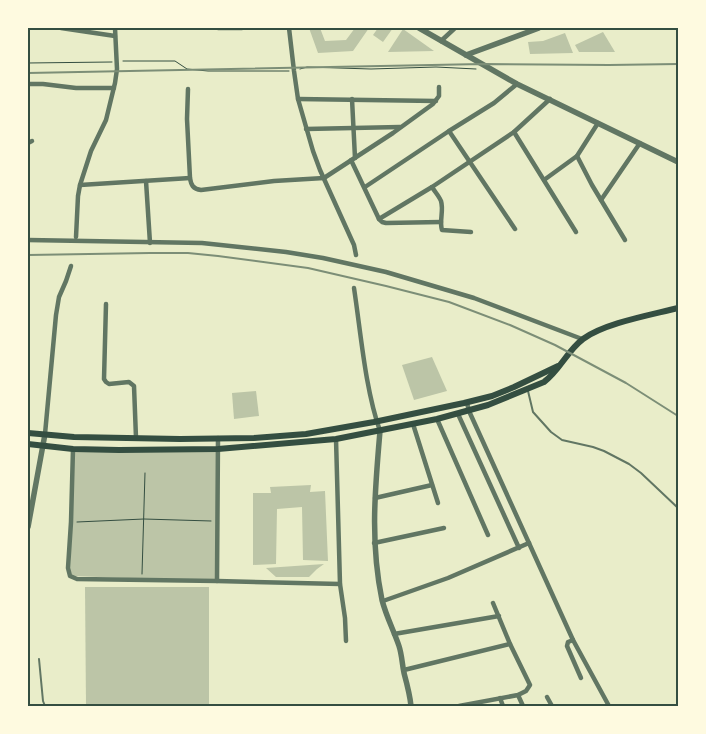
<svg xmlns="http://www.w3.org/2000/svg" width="706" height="734" font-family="'IBM Plex Sans',sans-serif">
<rect width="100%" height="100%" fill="#e9edc9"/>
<g fill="#bcc5a7">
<polygon points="309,28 320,28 325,41 346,40 355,28 369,28 353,51 318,53"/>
<polygon points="378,28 393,28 383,42 373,35"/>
<polygon points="403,29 434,51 388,52"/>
<polygon points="603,32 615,52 579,52 575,45"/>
<polygon points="565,33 573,53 530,54 528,42 543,41"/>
<polygon points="432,357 447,391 414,400 402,365"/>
<polygon points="256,391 259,416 234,419 232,393"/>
<polygon points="73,449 218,449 217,581 70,576"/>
<polygon points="311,485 310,492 325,491 328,561 303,560 302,507 277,509 276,564 253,565 253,493 271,493 270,487"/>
<polygon points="324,564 317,569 309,577 276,577 266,568"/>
<polygon points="85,587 209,587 209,706 86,706"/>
</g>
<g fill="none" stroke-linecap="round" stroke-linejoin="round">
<g stroke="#344e41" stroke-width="1">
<polyline points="123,61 175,61 187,69 208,71 289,71"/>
<polyline points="28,63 112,62"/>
<polyline points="300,69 307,67 371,69 436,67 476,69"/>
<polyline points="77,522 144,519 211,521"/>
<polyline points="142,574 145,473"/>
</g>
<g stroke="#617663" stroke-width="2">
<polyline points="528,391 533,412 551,432 562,440 593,447 604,451 629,464 641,473 678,508"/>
<polyline points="39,659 43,701 45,706"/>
</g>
<g stroke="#617663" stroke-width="4.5">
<polyline points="61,28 115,36"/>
<polyline points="218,28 242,28"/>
<polyline points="289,28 294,71 298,99 313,151 320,170 354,245 356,255"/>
<polyline points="441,41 455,28"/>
<polyline points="28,84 43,84 76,88 114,88"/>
<path d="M188,89L187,119L190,178C191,185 193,189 201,190L274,181L324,178L393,133L433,104L439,96V87"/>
<polyline points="298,99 436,101"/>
<polyline points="352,99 355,158"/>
<polyline points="306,129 400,127"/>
<polyline points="449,131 515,229"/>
<polyline points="514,132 576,232"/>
<polyline points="28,143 32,141"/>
<polyline points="577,156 592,185 625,240"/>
<polyline points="351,160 379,219 382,222 386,223 441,222"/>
<polyline points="544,180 577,156 598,123"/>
<polyline points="146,181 150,243"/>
<polyline points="80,185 190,178"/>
<polyline points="365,187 449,131 494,103 517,84"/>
<path d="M432,187C435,192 439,196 441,201C444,211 439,221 442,230L471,232"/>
<polyline points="601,200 640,143"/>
<polyline points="379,219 432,187 514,132 550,99"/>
<polyline points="76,237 78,196 80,185 91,151 106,120 115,83 117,69 115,28"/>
<polyline points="28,240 202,243 286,252 323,258 386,272 474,298 582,339"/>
<path d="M354,288C361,334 365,388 380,431"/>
<polyline points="106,304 104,379 106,382 109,384 129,382 134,386 136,438"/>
<polyline points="467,403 469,411 573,640 609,706"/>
<polyline points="458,414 519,548"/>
<polyline points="437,419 488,535"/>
<polyline points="413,424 438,503"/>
<polyline points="45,434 56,315 59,297 66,281 71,266"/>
<polyline points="336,439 340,584 345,618 346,641"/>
<polyline points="73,449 71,522 68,568 70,576 77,579 217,581 340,584"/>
<polyline points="375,498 432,485"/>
<polyline points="374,543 444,528"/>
<polyline points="217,581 218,438"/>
<polyline points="383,601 448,578 529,543"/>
<polyline points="394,634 499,616"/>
<polyline points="573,640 568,642 567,646 581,678"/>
<polyline points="404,670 510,644"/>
<polyline points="518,695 523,706"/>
<polyline points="547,697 552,706"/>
<polyline points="500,698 503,706"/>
<polyline points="459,706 518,695 526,691 530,685 510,644 493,603"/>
</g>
<g stroke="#617663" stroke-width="5.5">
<polyline points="419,28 517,84 678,162"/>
<polyline points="466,55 539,28"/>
<path d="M380,431C375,489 370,542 382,600C386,616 394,631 399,646C402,655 402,664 404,673C407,684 410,695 411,706"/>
<polyline points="28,527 45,434"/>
</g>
<g stroke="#344e41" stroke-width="6">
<polyline points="28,433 74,437 180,439 254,438 306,434 374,422 464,403 492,396 514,387 558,366"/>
<path d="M28,444L73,449L119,450L218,449L336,439L437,419L488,405L544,382C560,370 567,351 583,339C605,323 651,315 678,308"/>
</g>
<g stroke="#7c8e77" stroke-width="2">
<polyline points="28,73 482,64 609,65 678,64"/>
<polyline points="28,255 150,253 188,253 218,256 308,268 386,286 449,302 510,325 555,345 626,383 678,416"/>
</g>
</g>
<rect width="706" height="734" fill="none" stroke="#fefae0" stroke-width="58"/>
<rect x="29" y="29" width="648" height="676" fill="none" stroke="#344e41" stroke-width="2"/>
</svg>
